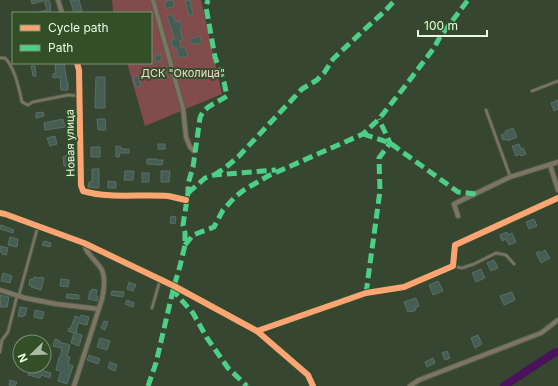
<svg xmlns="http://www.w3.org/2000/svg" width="558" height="386" font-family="Inter,sans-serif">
<rect width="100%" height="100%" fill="#374631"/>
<polygon fill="#824b4c" points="112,0 201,0 222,94 145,126 127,63 151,63 151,13 113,13"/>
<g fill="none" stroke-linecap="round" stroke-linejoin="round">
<polyline stroke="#4a125a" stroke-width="8" points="504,386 554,353 558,352"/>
</g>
<g fill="#465d54" stroke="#5a6f65">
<polygon points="31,0 43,0 43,1 32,4"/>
<polygon points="44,0 49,0 51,7 50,8 51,13 39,13 39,12 47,10"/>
<polygon points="70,0 79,0 82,11 74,13"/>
<polygon points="173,0 174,6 166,9 164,2"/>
<polygon points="190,0 193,15 189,16 185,1"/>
<polygon points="173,14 175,22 180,21 182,28 180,29 183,40 179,41 181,48 185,47 188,56 179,58 176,47 173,48 171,40 175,39 167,16"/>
<polygon points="200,36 202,44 198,45 198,43 191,44 190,39"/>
<polygon points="160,54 162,60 156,62 154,56"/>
<polygon points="64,63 67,82 68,82 68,90 61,90 60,77 53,78 53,74 56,73 55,64"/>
<polygon points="31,66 35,66 36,76 33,76"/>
<polygon points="165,69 167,77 159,80 155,71"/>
<polygon points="138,76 141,86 136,87 133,77"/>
<polygon points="96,77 105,77 105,108 95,108"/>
<polygon points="558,100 558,109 554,111 551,103"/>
<polygon points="43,112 44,116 36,118 36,113"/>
<polygon points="63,119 65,127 45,130 44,123"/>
<polygon points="97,119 105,119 106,130 98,130"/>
<polygon points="513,128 517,137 508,141 508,139 503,140 501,135 506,133 505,131"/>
<polygon points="55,136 57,144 50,146 47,138"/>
<rect x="158" y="144" width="7" height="5"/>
<polygon points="519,144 521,149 523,148 526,154 521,156 520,154 516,156 512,146"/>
<polygon points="116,146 121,147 121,149 129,149 129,153 120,153 119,157 116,157"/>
<polygon points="68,147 72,147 74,166 64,166 63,157 66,156 66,155 69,154"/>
<rect x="91" y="147" width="9" height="10"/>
<polygon points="147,159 157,159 157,160 163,160 162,165 147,164"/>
<polygon points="92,169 99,169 99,188 88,187 89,182 92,182"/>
<polygon points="125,171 134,171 133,180 124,180"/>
<polygon points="161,171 170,171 169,182 161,182"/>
<rect x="142" y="173" width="7" height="9"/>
<polygon points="108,181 116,182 116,188 108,188"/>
<polygon points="171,216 176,217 175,224 170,223"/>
<polygon points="534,219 537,226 529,229 526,222"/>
<polygon points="1,225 14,230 13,233 0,229"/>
<polygon points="507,232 508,235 512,233 516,242 509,245 506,239 502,241 500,235"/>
<polygon points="10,237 18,239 17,247 8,245"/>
<polygon points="44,241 51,243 50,247 42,245"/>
<polygon points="0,246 8,248 6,255 2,254 2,252 0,252"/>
<polygon points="545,250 550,258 541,263 536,253 540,251 541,253"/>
<polygon points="494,260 498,268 491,271 487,263"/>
<polygon points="481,269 485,278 476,282 472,273"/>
<polygon points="3,273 12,276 10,283 1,281"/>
<polygon points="34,277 39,278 40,277 44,278 41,290 31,287 32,286 29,285 30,279 33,280"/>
<polygon points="61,279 69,280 68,287 60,286"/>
<polygon points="438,281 443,291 433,295 429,285"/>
<polygon points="129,282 136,285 133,291 127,289"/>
<polygon points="92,289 97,290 96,296 98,297 97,301 88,299 90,291 91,292"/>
<polygon points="112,291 124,292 123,297 111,295"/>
<polygon points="512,292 515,300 504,305 500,296"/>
<polygon points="67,294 79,295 79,299 66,298"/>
<polygon points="0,295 9,297 7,307 0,307 1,299"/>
<polygon points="416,298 419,306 415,308 416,310 411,312 411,311 408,312 404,302"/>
<polygon points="127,300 134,303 133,307 125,304"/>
<polygon points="20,307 27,308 25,316 23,315 23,317 18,316"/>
<polygon points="35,310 44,312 42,319 34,317"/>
<polygon points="81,315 89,317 87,325 78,323 76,333 75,333 82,335 79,346 71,343 74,333 68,331 69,328 71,328 75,316 80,318"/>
<polygon points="104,321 108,322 105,330 101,328"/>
<polygon points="478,335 482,344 475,348 471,338"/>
<polygon points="100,338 110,341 107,350 97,347"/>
<polygon points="55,339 60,341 59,342 70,345 67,357 70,357 68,364 73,366 67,384 58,381 61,371 56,370 59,357 60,357 62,348 53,346"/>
<polygon points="447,351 450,358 445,360 442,353"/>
<polygon points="89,355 100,359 98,364 87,360"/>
<polygon points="433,358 435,363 427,367 425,362"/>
<polygon points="110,362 117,365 115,371 108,368"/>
<polygon points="30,367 51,373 50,378 41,375 40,378 28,375"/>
<polygon points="10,380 17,382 15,386 9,385"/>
</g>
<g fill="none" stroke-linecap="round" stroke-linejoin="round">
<g stroke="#54614f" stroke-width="4">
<g id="service">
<path d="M0,58H5C15,68 19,89 22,102L28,105L33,102L68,95L79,96"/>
<polyline points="532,91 558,81"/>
<polyline points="486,110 510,176"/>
<polyline points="453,266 462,268 474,264 496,253 506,255 514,264"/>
<polyline points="19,295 38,226"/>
<polyline points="152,308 160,280"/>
<polyline points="0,352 2,340 8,332 17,296"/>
</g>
</g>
<g stroke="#54614f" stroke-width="6">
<g id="minor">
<polyline points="58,0 62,13"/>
<polyline points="153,0 183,108 186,137 190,147 194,151"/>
<path d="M77,63L79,70L81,185L83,191C110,199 140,194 168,196C174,197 180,199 186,200"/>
<polyline points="550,165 558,190"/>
<polyline points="0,213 5,214 84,243 174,286 257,331 308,375 313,386"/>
<polyline points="458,216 454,204 510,177 558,162"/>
<polyline points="0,290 25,298 56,304 99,309"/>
<polyline points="257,331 366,293 404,287 453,266 455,245 558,198"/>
<path d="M74,386L102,299C104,290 106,279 102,270C97,261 85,253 84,243"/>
<polyline points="410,386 419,380 541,333 558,320"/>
</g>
</g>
<use href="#service" stroke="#7d7561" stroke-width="2"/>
<use href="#minor" stroke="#7d7561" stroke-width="4"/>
<g stroke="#4dcf88" stroke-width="5" stroke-dasharray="10 5" stroke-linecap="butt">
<polyline points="363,134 390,143 458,192 476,194"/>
<polyline points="214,175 225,168 238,157 302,89 317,80 324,73 333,59 365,29 385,11 395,0"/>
<polyline points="188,193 205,178 214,175 276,170"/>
<polyline points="185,245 193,235 214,227 223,210 235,197 244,190 268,176 363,134 379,119 402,90 434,48 440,37 468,0"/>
<polyline points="174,287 177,295 193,313 207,338 228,368 247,386"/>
<polyline points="366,293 380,191 379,158 390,143 379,119"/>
<path d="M148,386L156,363L174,286L180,266L185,245V233L183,225L188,193V184L193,167L200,118C204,106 217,103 227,96L224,82L215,57L206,7L208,0"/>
</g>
<g stroke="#334f28" stroke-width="8">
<g id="cycleway">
<path d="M77,63L79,70L81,185L83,191C110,199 140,194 168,196C174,197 180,199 186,200"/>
<polyline points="0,213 5,214 84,243 174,286 257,331 308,375 313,386"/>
<polyline points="257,331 366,293 404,287 453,266 455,245 558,198"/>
</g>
</g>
<use href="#cycleway" stroke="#fda474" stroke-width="6"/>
</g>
<g text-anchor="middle" stroke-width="4" stroke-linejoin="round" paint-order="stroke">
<g font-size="11" fill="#f6d8d8" stroke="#334f28">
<text x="183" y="77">ДСК "Околица"</text>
</g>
<g font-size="11" fill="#eafbe4" stroke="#334f28">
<text transform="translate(70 143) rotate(-91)" y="4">Новая улица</text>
</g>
</g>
<rect x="12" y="12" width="140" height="52" fill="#334f28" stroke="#7c9473"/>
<rect x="20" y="25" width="20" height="6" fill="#fda474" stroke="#7c9473"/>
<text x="48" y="32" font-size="12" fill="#eafbe4">Cycle path</text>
<rect x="20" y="45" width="20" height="6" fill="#4dcf88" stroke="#7c9473"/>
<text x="48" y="52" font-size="12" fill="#eafbe4">Path</text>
<g transform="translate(32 354) rotate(247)"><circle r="19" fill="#334f28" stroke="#7c9473"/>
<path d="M0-3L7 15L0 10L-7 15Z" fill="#abbca5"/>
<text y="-6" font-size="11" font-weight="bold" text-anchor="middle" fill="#eafbe4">N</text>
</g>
<path d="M418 30v6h69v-6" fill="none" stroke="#eafbe4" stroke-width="2"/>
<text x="424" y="30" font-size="12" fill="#eafbe4" stroke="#334f28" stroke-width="3" paint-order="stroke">100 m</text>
</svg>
